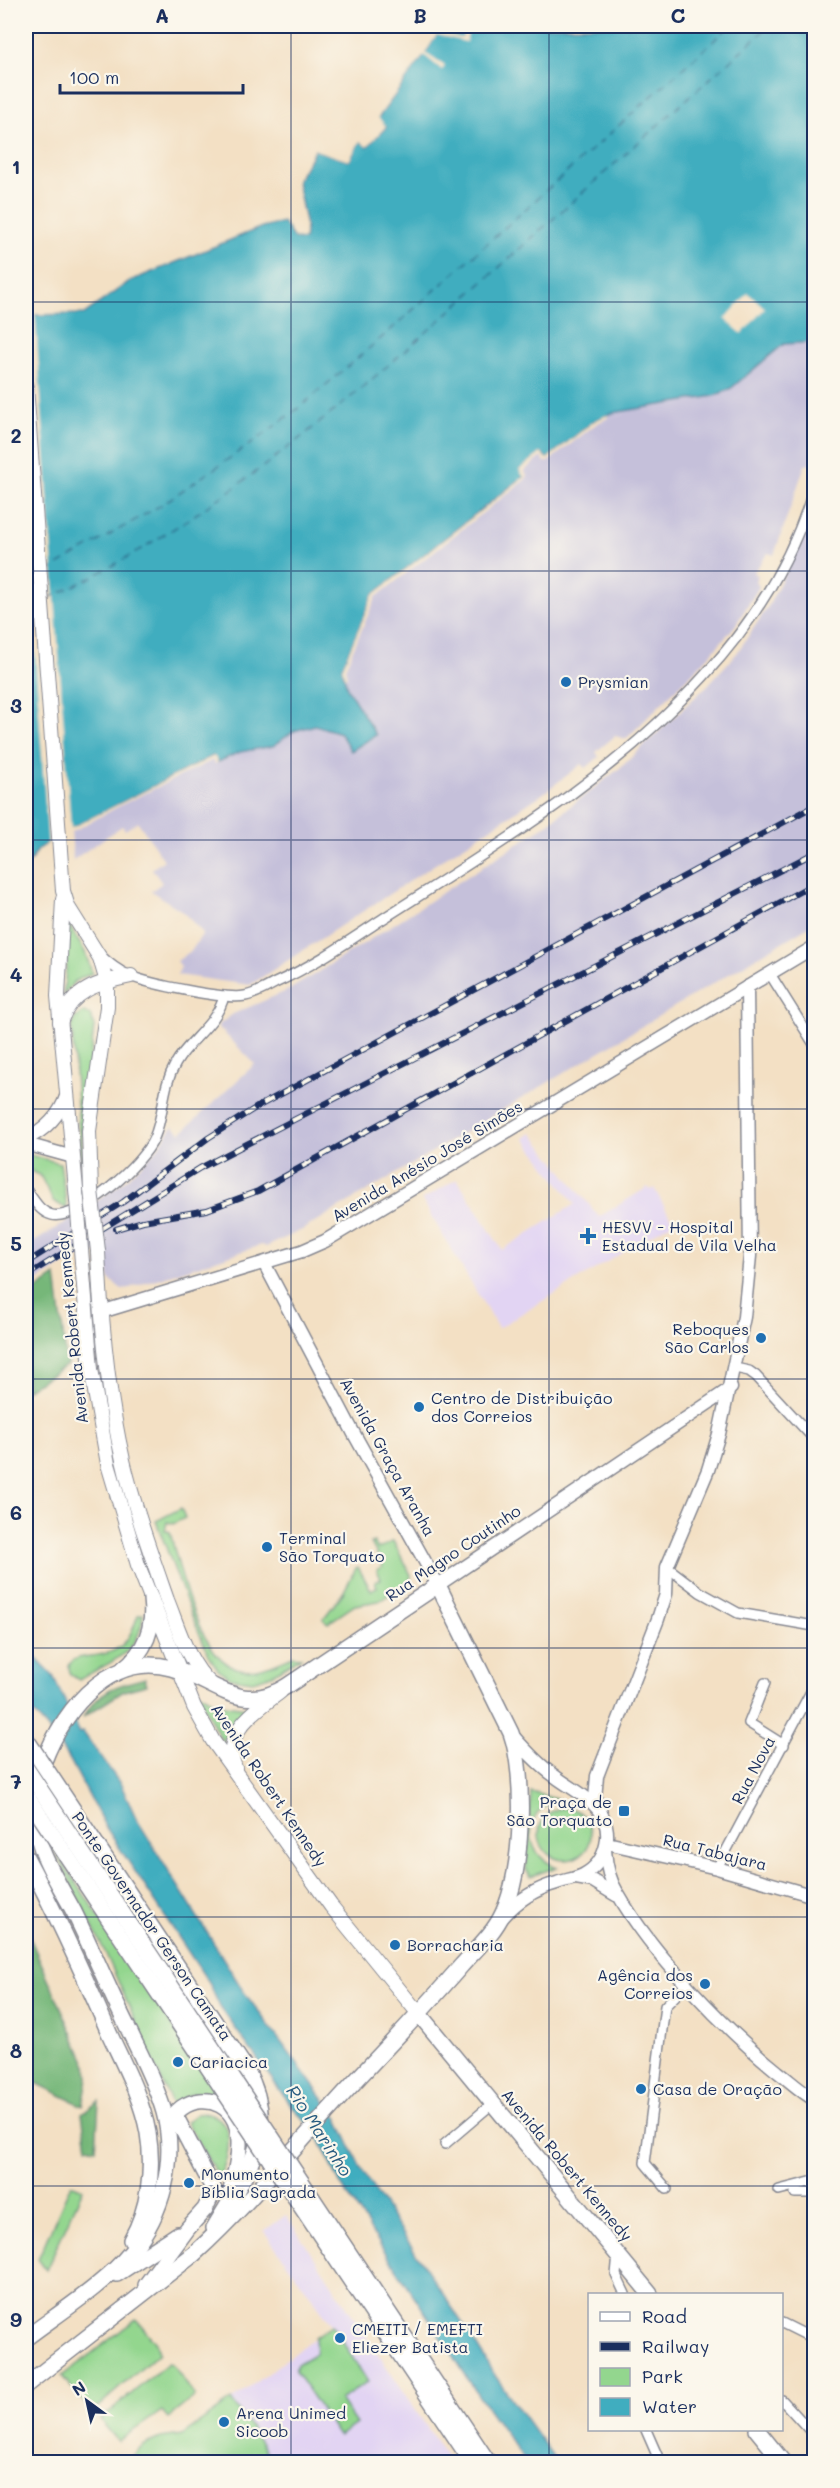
<svg xmlns="http://www.w3.org/2000/svg" width="840" height="2488" font-family="Mali,sans-serif">
<rect width="100%" height="100%" fill="#fbf7ec"/>
<filter id="ink" filterUnits="userSpaceOnUse"><feTurbulence type="fractalNoise" baseFrequency=".0167" numOctaves="2"/><feDisplacementMap in="SourceGraphic" scale="12" xChannelSelector="R" yChannelSelector="G"/><feConvolveMatrix kernelMatrix="1 2 1 2 8 2 1 2 1" color-interpolation-filters="sRGB"/></filter>
<filter id="wash" filterUnits="userSpaceOnUse"><feTurbulence type="fractalNoise" baseFrequency=".008" numOctaves="4" result="noise"/><feDisplacementMap in="SourceGraphic" scale="24" xChannelSelector="R" yChannelSelector="G"/><feGaussianBlur stdDeviation="1.35" result="paint"/><feColorMatrix in="noise" values="0 0 0 0 0 0 0 0 0 0 0 0 0 0 0 0 0 1.4 0 .05"/><feComposite in="paint" operator="in"/></filter>
<g filter="url(#wash)">
<rect width="100%" height="100%" fill="#f3e0c4"/>
<g fill="#e2d4f3">
<polygon points="532,1133 599,1217 648,1187 650,1190 654,1188 673,1222 498,1328 422,1200 457,1179 502,1250 575,1204 524,1138"/>
<polygon points="286,2215 450,2462 273,2462 232,2400 332,2325 264,2231"/>
</g>
<g fill="#c5c0da">
<polygon points="814,342 814,464 805,465 774,555 768,553 754,572 758,576 756,580 759,587 735,626 710,655 626,739 615,736 596,752 599,757 586,768 582,764 541,795 250,985 177,975 181,967 177,961 192,950 203,933 182,911 151,891 162,883 152,869 164,860 138,822 125,830 122,826 73,860 71,829 214,756 218,762 240,752 273,746 294,731 315,725 340,733 352,751 376,735 347,688 342,668 373,595 524,477 519,470 594,421 612,413 714,396 730,389 784,344"/>
<polygon points="814,513 814,923 302,1230 266,1247 262,1245 123,1290 109,1279 106,1249 74,1258 26,1288 26,1247 82,1212 128,1178 156,1150 173,1126 181,1133 255,1064 217,1026 233,1014 289,990 363,944 542,828 620,768 707,686 737,653 769,605"/>
</g>
<g fill="#93d68e" stroke="#578276" stroke-width="1.5">
<polygon points="67,922 85,952 92,973 75,981 63,995 67,963"/>
<polygon points="84,1012 91,1015 94,1026 82,1135 84,1192 83,1193 72,1027 74,1019"/>
<polygon points="26,1154 60,1163 67,1209 53,1201 40,1175 26,1169"/>
<path d="M181,1508L185,1518L173,1524L167,1522L165,1530L170,1532C179,1567 199,1662 240,1669C257,1673 278,1662 293,1656L301,1657L269,1676L253,1681L231,1678L218,1669L209,1656L192,1616L156,1521Z"/>
<polygon points="393,1541 411,1575 410,1582 379,1601 355,1605 328,1623 323,1619 343,1593 356,1568 358,1567 371,1590 377,1587 375,1582 381,1579 377,1570 383,1566 371,1543 374,1542 378,1549"/>
<path d="M143,1614C140,1657 109,1661 79,1680L70,1674L69,1666C75,1649 107,1664 126,1641C132,1633 135,1624 138,1615Z"/>
<polygon points="196,1691 219,1704 253,1709 228,1727 223,1743"/>
<path d="M531,1792L559,1800C522,1810 522,1854 557,1867L531,1876L526,1870Z"/>
<circle cx="565" cy="1834" r="26"/>
<polygon points="53,1848 218,2094 193,2093 172,2104 106,1954"/>
<path d="M208,2113C238,2122 229,2157 219,2178L186,2122L196,2114Z"/>
<polygon points="71,2184 83,2189 46,2270 38,2259"/>
<polygon points="136,2319 156,2343 159,2353 92,2412 62,2376"/>
<polygon points="332,2325 368,2382 340,2400 356,2424 339,2436 295,2371 297,2364 316,2353 315,2337"/>
<polygon points="168,2363 172,2364 195,2396 168,2418 162,2411 118,2441 100,2420"/>
<polygon points="232,2400 273,2462 127,2462 143,2446 161,2438 182,2435"/>
</g>
<g fill="#76b779" stroke="#48736c" stroke-width="1.5">
<polygon points="56,1276 67,1365 26,1390 26,1297"/>
<path d="M145,1678L147,1685L124,1691L83,1717C101,1689 114,1686 145,1678Z"/>
<polygon points="26,1929 87,2066 88,2078 83,2106 26,2078"/>
<polygon points="99,2101 96,2149 87,2147 82,2114"/>
</g>
<g fill="#40adbf" stroke="#2e6e8e" stroke-width="1.5">
<polygon points="442,26 814,26 814,342 784,344 730,389 714,396 612,413 594,421 547,459 542,453 520,470 524,476 373,595 342,668 347,688 376,735 351,751 340,733 315,725 294,731 273,746 240,752 218,762 213,756 54,837 38,850 26,867 26,309 29,315 84,314 130,281 262,227 283,222 294,239 304,240 306,227 297,181 315,150 349,161 360,141 367,147 386,127 378,118 424,55"/>
<polygon points="26,1641 34,1656 53,1676 80,1733 83,1732 121,1785 137,1820 244,1992 338,2119 364,2175 469,2333 496,2377 557,2462 526,2462 478,2395 453,2355 341,2185 318,2137 284,2096 220,2007 209,1983 105,1826 70,1760 47,1728 26,1705"/>
</g>
<g fill="#f3e0c4">
<polygon points="439,26 442,26 438,32 462,38 464,33 468,34 466,42 437,35 425,53 445,66 442,70 424,55 378,117 386,126 367,147 360,141 349,161 315,150 316,148 348,158 358,139 361,138 367,143 382,126 375,116 422,53"/>
<polygon points="748,293 765,308 742,334 725,319"/>
<polygon points="26,306 31,312 35,312 71,828 214,756 218,762 215,764 213,760 123,804 48,845 26,522"/>
<polygon points="607,415 609,417 596,424 548,462 545,462 541,457 524,471 527,476 526,479 376,597 345,668 347,676 345,678 342,668 373,595 524,477 519,470 541,453 547,459 594,421"/>
</g>
<g fill="none" stroke-linecap="round" stroke-linejoin="round">
<g stroke="#285b80" stroke-width="1.5" stroke-dasharray="8 6" stroke-linecap="butt">
<polyline points="46,572 161,505 255,441 300,407 386,334 730,26"/>
<polyline points="26,582 33,578"/>
<path d="M48,598C85,582 120,562 154,541C271,469 373,380 475,289C573,201 671,113 769,26"/>
<polyline points="26,608 36,604"/>
</g>
</g>
</g>
<g filter="url(#ink)">
<g fill="none" stroke-linecap="round" stroke-linejoin="round">
<g stroke="#878891" stroke-width="12">
<g id="minor">
<path d="M99,954C108,963 118,971 130,976C150,984 225,1000 245,996C256,994 266,988 275,983C313,966 346,943 381,920C495,847 611,779 703,677C753,623 793,559 814,488"/>
<polyline points="770,974 814,1044"/>
<path d="M26,1190C34,1199 39,1212 52,1215C79,1221 144,1163 154,1138C165,1113 161,1088 176,1063C189,1040 218,1023 224,996"/>
<polyline points="735,1368 749,1371 756,1376 814,1439"/>
<polyline points="667,1567 700,1592 738,1613 814,1626"/>
<polyline points="765,1683 749,1723 784,1745"/>
<polyline points="717,1868 814,1686"/>
<polyline points="445,2144 492,2104"/>
<polyline points="667,2189 645,2163 665,2006 687,1984"/>
<polyline points="779,2190 814,2181"/>
<polyline points="795,2193 814,2193"/>
<polyline points="618,2254 616,2275 625,2294"/>
<polyline points="782,2323 814,2339"/>
<polyline points="782,2400 814,2435"/>
<polyline points="646,2430 660,2462"/>
</g>
</g>
<g stroke="#878891" stroke-width="15">
<g id="tertiary">
<path d="M26,1139C46,1130 60,1115 67,1094"/>
<polyline points="26,1144 73,1157"/>
<polyline points="264,1263 353,1432 438,1585 731,1388"/>
<polyline points="101,1312 302,1251 325,1241 814,947"/>
<polyline points="601,1813 595,1799 597,1776 658,1619 666,1594 667,1567 708,1470 719,1434 744,1317 750,1256 747,987"/>
<polyline points="607,1843 717,1868 814,1896"/>
<path d="M605,1850C606,1866 610,1881 618,1894C652,1954 724,2028 778,2072C790,2081 801,2092 814,2099"/>
<polyline points="576,1878 593,1881 616,1895"/>
<path d="M503,1917C517,1901 535,1889 557,1883C565,1880 575,1879 583,1875C608,1862 615,1829 597,1808C586,1795 569,1787 556,1777C540,1766 526,1751 513,1736"/>
</g>
</g>
<g stroke="#878891" stroke-width="16">
<g id="secondary">
<polyline points="26,386 63,891 68,907 100,958 107,982 107,1007 89,1131 91,1190"/>
<polyline points="63,899 58,996 77,1200"/>
<path d="M60,1022C73,988 99,983 131,976"/>
<path d="M98,1251C101,1321 107,1392 123,1460C134,1507 151,1554 167,1600C178,1627 188,1664 211,1684"/>
<polyline points="82,1262 91,1369 108,1464 138,1565 194,1707 213,1741 331,1906 419,2014"/>
<path d="M235,1768C221,1731 256,1711 281,1691"/>
</g>
</g>
<g stroke="#878891" stroke-width="18">
<g id="primary">
<path d="M123,1669C145,1652 155,1627 151,1599"/>
<path d="M26,1857C57,1915 84,1975 110,2035C125,2067 142,2099 148,2133C154,2169 149,2209 131,2240"/>
<polyline points="419,2014 650,2294"/>
<path d="M169,2125C179,2096 221,2091 235,2121C244,2141 236,2170 231,2190"/>
<path d="M214,2228C246,2173 281,2132 246,2069"/>
<polyline points="117,2274 178,2234"/>
<polyline points="146,2285 188,2228 205,2209 214,2190 178,2121 170,2121"/>
<path d="M26,2338C59,2313 105,2284 131,2252C163,2214 177,2160 164,2112C155,2081 139,2052 126,2024C108,1987 92,1949 74,1912C55,1876 32,1846 35,1803"/>
<path d="M26,2385L194,2254C251,2202 298,2143 350,2087C387,2047 425,2008 461,1966C476,1949 494,1933 503,1913C523,1872 526,1775 511,1733L438,1585L287,1686C240,1716 215,1680 171,1668C106,1650 56,1719 40,1773"/>
<polyline points="757,2430 783,2462"/>
</g>
</g>
<use href="#minor" stroke="#fff" stroke-width="9"/>
<use href="#tertiary" stroke="#fff" stroke-width="12"/>
<use href="#secondary" stroke="#fff" stroke-width="14"/>
<use href="#primary" stroke="#fff" stroke-width="15"/>
<g stroke="#1b2f5e" stroke-width="6">
<g id="rail">
<polyline points="116,1229 143,1221 207,1210 258,1191 806,888"/>
<polyline points="26,1263 123,1202 208,1138 257,1107 814,806"/>
<polyline points="26,1276 200,1168 814,853"/>
</g>
</g>
<use href="#rail" stroke="#fbf7ec" stroke-width="4" stroke-dasharray="11" stroke-linecap="butt"/>
<g stroke="#878891" stroke-width="16" stroke-linecap="butt">
<g id="secondary-bridge">
<polyline points="91,1190 98,1251"/>
<polyline points="77,1200 82,1262"/>
</g>
</g>
<g stroke="#878891" stroke-width="18" stroke-linecap="butt">
<g id="primary-bridge">
<polyline points="26,1739 246,2069"/>
<polyline points="26,1768 488,2462"/>
<polyline points="26,1795 472,2462"/>
</g>
</g>
<use href="#secondary-bridge" stroke="#fff" stroke-width="14"/>
<use href="#primary-bridge" stroke="#fff" stroke-width="15"/>
</g>
</g>
<path fill="none" stroke="#1b2f5e" stroke-width="1.5" stroke-opacity="0.55" d="M291,26V2462M549,26V2462M26,302H814M26,571H814M26,840H814M26,1109H814M26,1379H814M26,1648H814M26,1917H814M26,2186H814"/>
<g fill="#1f6fb2" stroke="#fbf7ec" stroke-width="2">
<circle cx="566" cy="682" r="6"/>
<path d="M585 1227h6v6h6v6h-6v6h-6v-6h-6v-6h6z"/>
<circle cx="761" cy="1338" r="6"/>
<circle cx="419" cy="1407" r="6"/>
<circle cx="267" cy="1547" r="6"/>
<rect x="618" y="1805" width="12" height="12" rx="3"/>
<circle cx="395" cy="1945" r="6"/>
<circle cx="705" cy="1984" r="6"/>
<circle cx="178" cy="2062" r="6"/>
<circle cx="641" cy="2089" r="6"/>
<circle cx="189" cy="2183" r="6"/>
<circle cx="340" cy="2338" r="6"/>
<circle cx="224" cy="2422" r="6"/>
</g>
<g text-anchor="middle" stroke-width="4.5" stroke-linejoin="round" paint-order="stroke">
<g font-size="16" fill="#1b2f5e" stroke="#fbf7ec" text-anchor="start">
<text x="578" y="688">Prysmian</text>
<text x="602" y="1233">HESVV - Hospital<tspan x="602" dy="18">Estadual de Vila Velha</tspan></text>
<text x="749" y="1335" text-anchor="end">Reboques<tspan x="749" dy="18">São Carlos</tspan></text>
<text x="431" y="1404">Centro de Distribuição<tspan x="431" dy="18">dos Correios</tspan></text>
<text x="279" y="1544">Terminal<tspan x="279" dy="18">São Torquato</tspan></text>
<text x="612" y="1808" text-anchor="end">Praça de<tspan x="612" dy="18">São Torquato</tspan></text>
<text x="407" y="1951">Borracharia</text>
<text x="693" y="1981" text-anchor="end">Agência dos<tspan x="693" dy="18">Correios</tspan></text>
<text x="190" y="2068">Cariacica</text>
<text x="653" y="2095">Casa de Oração</text>
<text x="201" y="2180">Monumento<tspan x="201" dy="18">Bíblia Sagrada</tspan></text>
<text x="352" y="2335">CMEITI / EMEFTI<tspan x="352" dy="18">Eliezer Batista</tspan></text>
<text x="236" y="2419">Arena Unimed<tspan x="236" dy="18">Sicoob</tspan></text>
</g>
<g font-size="16" fill="#1b2f5e" stroke="#fbf7ec">
<text transform="translate(427 1161) rotate(-31)" y="6">Avenida Anésio José Simões</text>
<text transform="translate(72 1328) rotate(-96)" y="6">Avenida Robert Kennedy</text>
<text transform="translate(388 1457) rotate(61)" y="6">Avenida Graça Aranha</text>
<text transform="translate(453 1553) rotate(-34)" y="6">Rua Magno Coutinho</text>
<text transform="translate(753 1770) rotate(-62)" y="6">Rua Nova</text>
<text transform="translate(269 1785) rotate(56)" y="6">Avenida Robert Kennedy</text>
<text transform="translate(715 1852) rotate(14)" y="6">Rua Tabajara</text>
<text transform="translate(152 1926) rotate(56)" y="6">Ponte Governador Gerson Camata</text>
<text transform="translate(567 2165) rotate(50)" y="6">Avenida Robert Kennedy</text>
</g>
<g font-size="18" font-style="italic" fill="#285b80" stroke="#fbf7ec">
<text transform="translate(319 2131) rotate(57)" y="6">Rio Marinho</text>
</g>
</g>
<rect width="840" height="2488" fill="none" stroke="#fbf7ec" stroke-width="66"/>
<rect x="588" y="2293" width="195" height="138" fill="#fbf7ec" stroke="#a1a7b3" stroke-width="1.5"/>
<rect x="600" y="2312" width="30" height="9" fill="#ffffff" stroke="#a1a7b3" stroke-width="1.5"/>
<text x="642" y="2323" font-size="18" fill="#1b2f5e">Road</text>
<rect x="600" y="2342" width="30" height="9" fill="#1b2f5e" stroke="#a1a7b3" stroke-width="1.5"/>
<text x="642" y="2353" font-size="18" fill="#1b2f5e">Railway</text>
<rect x="600" y="2368" width="30" height="18" fill="#93d68e" stroke="#a1a7b3" stroke-width="1.5"/>
<text x="642" y="2383" font-size="18" fill="#1b2f5e">Park</text>
<rect x="600" y="2398" width="30" height="18" fill="#40adbf" stroke="#a1a7b3" stroke-width="1.5"/>
<text x="642" y="2413" font-size="18" fill="#1b2f5e">Water</text>
<g transform="translate(87 2401) rotate(327)" stroke="#fbf7ec" stroke-width="4.5" paint-order="stroke">
<path d="M0-4.5L10 22L0 15L-10 22Z" fill="#1b2f5e"/>
<text y="-9" font-size="16" font-weight="bold" text-anchor="middle" fill="#1b2f5e">N</text>
</g>
<path d="M60 84v9h183v-9" fill="none" stroke="#1b2f5e" stroke-width="3"/>
<text x="69" y="84" font-size="18" fill="#1b2f5e" stroke="#fbf7ec" stroke-width="4.5" paint-order="stroke">100 m</text>
<rect x="33" y="33" width="774" height="2422" fill="none" stroke="#1b2f5e" stroke-width="2"/>
<g font-size="20" text-anchor="middle" font-weight="bold" fill="#1b2f5e">
<text x="162" y="23">A</text>
<text x="420" y="23">B</text>
<text x="678" y="23">C</text>
<text x="16" y="174">1</text>
<text x="16" y="443">2</text>
<text x="16" y="713">3</text>
<text x="16" y="982">4</text>
<text x="16" y="1251">5</text>
<text x="16" y="1520">6</text>
<text x="16" y="1789">7</text>
<text x="16" y="2058">8</text>
<text x="16" y="2327">9</text>
</g>
</svg>
